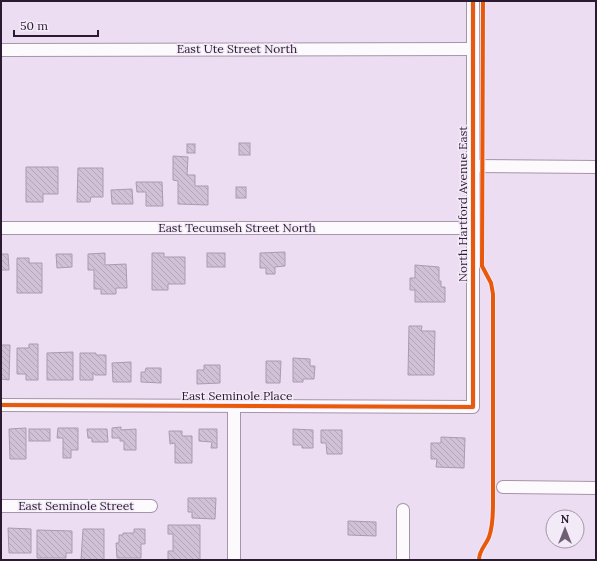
<svg xmlns="http://www.w3.org/2000/svg" width="597" height="561" font-family="Lora,serif">
<defs>
<pattern id="building-back-hatch" width="6" height="6" patternUnits="userSpaceOnUse"><rect width="6" height="6" fill="#d1c1d7"/><path d="M-1 5l2 2M0 0l6 6M5-1l2 2" fill="none" stroke="#b4a5b9"/></pattern>
</defs>
<rect width="100%" height="100%" fill="#edddf3"/>
<g fill="url(#building-back-hatch)" stroke="#aa9baf">
<rect x="239" y="143" width="11" height="12"/>
<rect x="187" y="144" width="8" height="9"/>
<polygon points="173,156 188,157 187,175 195,175 195,186 208,186 208,205 178,204 178,181 173,180"/>
<polygon points="26,167 58,167 58,194 43,194 43,202 26,202"/>
<polygon points="78,168 103,168 103,197 91,197 90,202 77,202"/>
<polygon points="136,182 162,182 163,206 146,206 146,192 137,192"/>
<rect x="236" y="187" width="10" height="11"/>
<polygon points="132,189 133,204 112,204 111,190"/>
<polygon points="285,252 285,266 275,267 275,274 266,274 266,268 260,268 260,253"/>
<polygon points="105,253 105,265 126,264 127,288 116,288 116,294 101,294 101,289 94,289 94,270 88,270 88,254"/>
<polygon points="152,253 164,253 164,257 185,257 185,284 168,284 168,290 152,290"/>
<rect x="207" y="253" width="18" height="14"/>
<polygon points="1,254 8,254 9,270 1,270"/>
<polygon points="56,254 72,254 72,267 57,268"/>
<polygon points="17,258 29,258 29,263 42,263 42,293 17,293"/>
<polygon points="415,265 439,267 439,281 441,281 441,287 445,287 445,302 415,302 415,290 410,290 410,278 415,278"/>
<polygon points="409,326 422,326 421,331 435,331 434,375 408,375"/>
<polygon points="29,344 38,344 38,380 26,380 26,374 17,374 17,348 29,348"/>
<polygon points="1,345 10,345 9,380 1,379"/>
<polygon points="73,352 73,380 47,380 47,353"/>
<polygon points="80,353 96,353 96,355 106,355 106,375 95,375 93,372 93,380 80,380"/>
<polygon points="293,358 310,359 310,366 315,366 314,379 303,379 303,382 293,382"/>
<polygon points="266,361 281,361 280,383 266,383"/>
<polygon points="131,362 131,382 113,382 112,363"/>
<polygon points="204,365 220,365 220,383 197,384 197,370 204,370"/>
<polygon points="146,368 161,368 161,383 141,382 141,372 145,372"/>
<polygon points="121,427 121,430 136,429 136,450 124,450 124,441 120,441 120,438 112,438 112,428"/>
<polygon points="26,428 26,459 10,459 9,429"/>
<polygon points="58,428 78,428 78,450 71,450 71,458 63,458 63,438 57,438"/>
<rect x="29" y="429" width="21" height="12"/>
<polygon points="87,429 107,429 108,442 92,442 92,438 88,438"/>
<polygon points="199,429 217,429 217,448 211,448 212,442 199,441"/>
<polygon points="293,429 313,430 313,448 302,448 302,445 293,445"/>
<polygon points="321,430 342,430 342,454 327,454 326,443 321,443"/>
<polygon points="169,431 182,431 182,436 192,436 192,463 175,463 175,443 170,444"/>
<polygon points="441,437 465,438 464,468 436,467 437,459 431,459 431,443 441,443"/>
<polygon points="188,498 216,498 215,519 192,518 192,512 188,512"/>
<polygon points="348,521 376,522 376,536 348,535"/>
<polygon points="168,525 200,525 200,560 168,560 168,551 173,551 173,534 168,534"/>
<polygon points="8,528 31,529 31,553 9,553"/>
<polygon points="83,529 104,529 104,560 81,560"/>
<polygon points="134,529 145,529 145,544 141,544 141,558 117,558 116,543 119,543 119,535 123,535 123,533 134,533"/>
<polygon points="37,530 72,531 72,553 66,553 66,558 37,558"/>
</g>
<g fill="none" stroke-linecap="round" stroke-linejoin="round">
<g stroke="#a495a9" stroke-width="14">
<g id="minor">
<polyline points="1,50 473,49"/>
<polyline points="473,166 596,167"/>
<polyline points="1,228 473,228"/>
<polyline points="1,405 473,407 473,1"/>
<polyline points="234,406 234,560"/>
<polyline points="503,487 596,488"/>
<polyline points="1,506 151,506"/>
<polyline points="403,510 403,560"/>
</g>
</g>
<use href="#minor" stroke="#fcfafd" stroke-width="12"/>
<g stroke="#f3eaf7" stroke-width="6">
<g id="cycleway">
<polyline points="1,405 473,407 473,1"/>
<path d="M479,560C479,550 486,545 489,537C493,526 493,515 493,504V294L491,283L482,266L483,1"/>
</g>
</g>
<use href="#cycleway" stroke="#e8590c" stroke-width="4"/>
</g>
<g text-anchor="middle" stroke-width="3" stroke-linejoin="round" paint-order="stroke">
<g font-size="12" fill="#2b1a31" stroke="#f3eaf7">
<text x="237" y="53">East Ute Street North</text>
<text transform="translate(463 204) rotate(-90)" y="4">North Hartford Avenue East</text>
<text x="237" y="232">East Tecumseh Street North</text>
<text x="237" y="400">East Seminole Place</text>
<text x="76" y="510">East Seminole Street</text>
</g>
</g>
<rect width="597" height="561" fill="none" stroke="#2b1a31" stroke-width="4"/>
<g transform="translate(565 529)"><circle r="19" fill="#f3eaf7" stroke="#a397a8"/>
<path d="M0-3L7 15L0 10L-7 15Z" fill="#6f5e75"/>
<text y="-6" font-size="11" font-weight="bold" text-anchor="middle" fill="#2b1a31">N</text>
</g>
<path d="M14 30v6h84v-6" fill="none" stroke="#2b1a31" stroke-width="2"/>
<text x="20" y="30" font-size="12" fill="#2b1a31" stroke="#f3eaf7" stroke-width="3" paint-order="stroke">50 m</text>
</svg>
